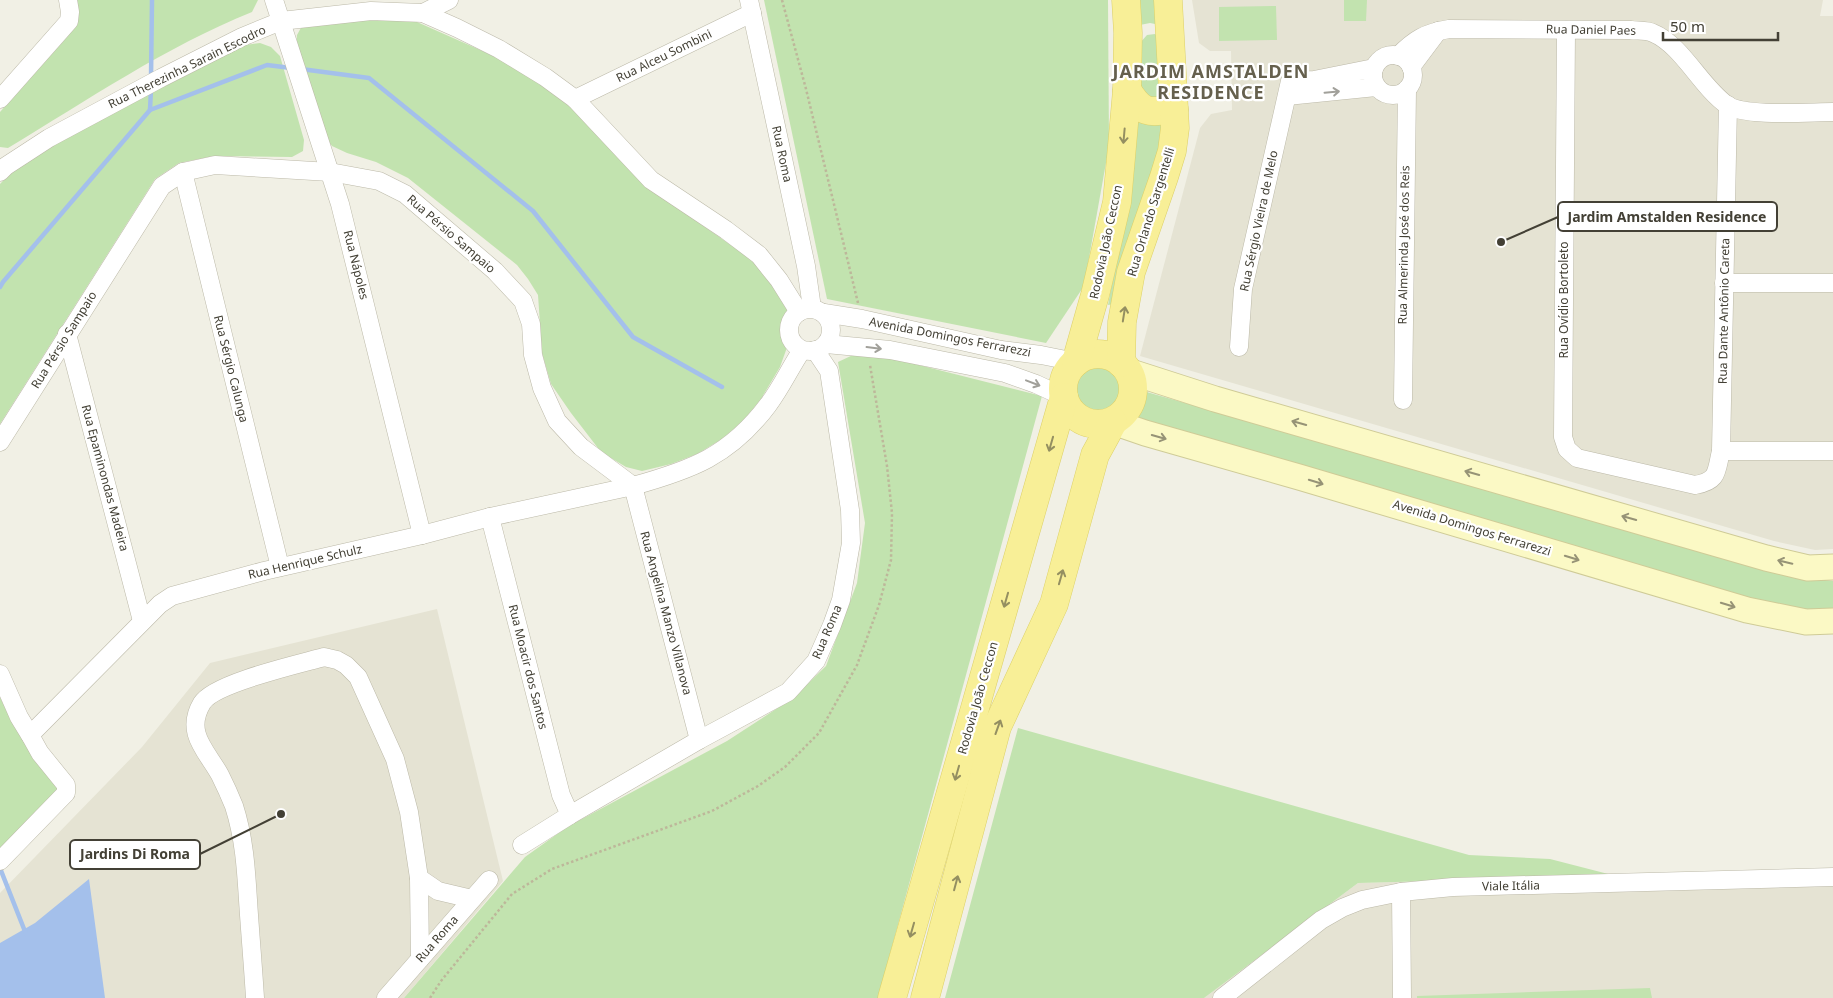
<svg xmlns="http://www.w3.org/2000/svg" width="1833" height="998" font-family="'Noto Sans',sans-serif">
<rect width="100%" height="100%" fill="#f1f0e5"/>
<g fill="#e5e3d3">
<polygon points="1192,0 1823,0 1820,16 1833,16 1833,549 1815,550 1774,541 1140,356 1200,128 1211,114 1232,110 1231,51 1210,51 1199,43"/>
<polygon points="437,609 503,881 404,998 0,998 0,893 142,747 210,663"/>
<polygon points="1833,870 1833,998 1204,998 1358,883"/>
</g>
<g fill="#c2e3af">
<path d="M75,0H258L252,12C165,47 88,100 8,148L0,147V112L67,37L75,26Z"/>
<polygon points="764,0 1108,0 1109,146 1084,286 1046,343 827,299"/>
<polygon points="1140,0 1158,0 1160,25 1150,23 1140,25"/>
<polygon points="1344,0 1367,0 1366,21 1344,21"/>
<polygon points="1276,6 1277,40 1219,41 1219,7"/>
<polygon points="371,19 417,22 496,57 540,83 574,110 689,216 754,261 772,282 788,312 790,339 780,367 761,399 743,421 722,439 697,454 671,464 642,471 626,467 601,452 571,413 551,384 542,353 538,295 528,279 517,265 408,178 376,162 347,153 332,146 328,141 296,48 297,35 303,24"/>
<polygon points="1155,34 1160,39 1167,97 1149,104 1141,87 1140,43 1147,35"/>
<path d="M260,43L271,47L280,56L304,140L303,151L292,157L214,156L179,163L155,179L0,424V184C27,155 65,138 99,120C148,94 196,69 245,45Z"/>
<polygon points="1133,113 1171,119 1114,304 1108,305 1132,172"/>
<polygon points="855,354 895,359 1042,396 878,998 404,998 525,857 567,827 727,741 793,698 826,666 857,583 865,523 838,362"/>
<circle cx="1098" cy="388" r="22"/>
<polygon points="1143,391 1791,576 1833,581 1833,610 1810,611 1735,594 1134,419"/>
<path d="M0,697C16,733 33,758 58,789L0,852Z"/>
<polygon points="1018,728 1469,855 1550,859 1616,876 1358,883 1204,998 945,998"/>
<polygon points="1650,988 1652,998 1417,998 1417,996"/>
</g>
<polygon fill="#a4c0eb" points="89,879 105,998 0,998 0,943 35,923"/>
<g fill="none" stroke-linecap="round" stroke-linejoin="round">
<g stroke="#a4c0eb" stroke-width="4.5">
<polyline points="301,69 369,78 533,211 633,337 722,387"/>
<polyline points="151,78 152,0"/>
<polyline points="150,110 267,65 291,68"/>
<polyline points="0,287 3,282 150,110 151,89"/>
<polyline points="0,868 26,934"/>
</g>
<g stroke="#bcb9a8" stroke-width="19">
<g id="minor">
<polyline points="274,0 340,204 422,535"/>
<polyline points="749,0 806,266 812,308"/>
<polyline points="423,13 449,0"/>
<path d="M1566,30L1563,437L1567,449L1577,458L1695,485C1719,481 1716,471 1721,451L1728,105"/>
<circle cx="1393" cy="75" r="20"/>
<path d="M1398,56C1415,39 1425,33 1449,29L1631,30C1637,31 1647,30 1653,33C1682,45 1701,87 1727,105C1745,117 1809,112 1833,112"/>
<polyline points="1411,67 1438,31"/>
<polyline points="1287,96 1376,87"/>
<polyline points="0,99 69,21 70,12 68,0"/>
<polyline points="575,99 752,13"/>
<polyline points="0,172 6,166 49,138 161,78 242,37 281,21 371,11 423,13 457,28 499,49 545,77 575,99 651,180 726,230 759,255 779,280 799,312"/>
<polyline points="183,172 280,567"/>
<polyline points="1724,283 1833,283"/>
<circle cx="810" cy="330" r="21"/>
<polyline points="824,313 862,319 1001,350 1041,355 1076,362"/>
<polyline points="67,334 142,621"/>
<polyline points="826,344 890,350 1005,373 1036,384 1064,397"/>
<polyline points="1239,347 1243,289 1290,81 1314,80 1374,68"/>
<polyline points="1403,400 1407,89"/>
<path d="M0,442L162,186L183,172L215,165L330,172L379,181L405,194L495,271L523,301L531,324L533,355L542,388L557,421L581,447L633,486C691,470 730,456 768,405C781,388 790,368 802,350"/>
<polyline points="1721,451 1833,451"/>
<polyline points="490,517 561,795 570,815"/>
<polyline points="0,674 19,717 30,735 40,753 66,785 66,793 0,861"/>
<polyline points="30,735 160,604 172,596 264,571 422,535 490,517 633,486 699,740"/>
<polyline points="522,845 570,815 699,740 788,692 816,661 832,625 841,600 851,543 850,510 829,371 815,350"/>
<polyline points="419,878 438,891 472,899"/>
<polyline points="1401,892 1402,998"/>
<path d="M255,998C253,965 250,932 248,900C246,868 244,837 234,806C230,796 225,785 220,775C207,751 184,733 202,703C214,683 299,664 324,657L337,660L346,665L358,677L395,759L409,812L419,878L420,959"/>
<polyline points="386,998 489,880"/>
<polyline points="1222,998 1321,920 1342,908 1362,900 1401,892 1453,887 1833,877"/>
</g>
</g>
<g stroke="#cfcb97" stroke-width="27">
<g id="secondary">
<polyline points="1128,371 1215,399 1766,558 1808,568 1833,567"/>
<polyline points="1113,422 1145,433 1299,477 1747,610 1806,622 1833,621"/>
</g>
</g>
<g stroke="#dcd068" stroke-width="29">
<g id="primary">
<path d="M1127,90C1142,114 1148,113 1174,109"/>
<circle cx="1098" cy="389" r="35"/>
<polyline points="1076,362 1095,295 1117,202 1127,90 1128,33 1126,0"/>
<polyline points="1121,363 1122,322 1131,272 1164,177 1172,151 1175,128 1168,0"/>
<polyline points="892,998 1064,397"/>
<polyline points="925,998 997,727 1054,604 1095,455 1113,422"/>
</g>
</g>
<g stroke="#bdb79a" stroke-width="2.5" stroke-dasharray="2.5 2.5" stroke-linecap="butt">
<polyline points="782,0 806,89 858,303"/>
<polyline points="430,998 441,981 512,894 552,869 712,811 758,786 785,767 819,733 857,665 879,605 891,560 892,513 887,466 870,365"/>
</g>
<use href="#minor" stroke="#fff" stroke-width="18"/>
<use href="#secondary" stroke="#fbf9c5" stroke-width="25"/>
<use href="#primary" stroke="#f8ef97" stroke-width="28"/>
</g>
<defs><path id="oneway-shaft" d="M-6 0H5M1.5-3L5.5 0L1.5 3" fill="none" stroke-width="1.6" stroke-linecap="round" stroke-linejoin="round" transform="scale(1.25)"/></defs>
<g stroke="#a1a09a">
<use href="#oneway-shaft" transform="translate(1332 92) rotate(-5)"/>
<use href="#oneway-shaft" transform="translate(874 348) rotate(7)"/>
<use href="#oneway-shaft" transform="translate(1033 383) rotate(21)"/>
</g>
<g stroke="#948f61">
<use href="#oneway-shaft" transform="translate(1124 136) rotate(95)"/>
<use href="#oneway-shaft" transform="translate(1124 314) rotate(-81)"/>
<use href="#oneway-shaft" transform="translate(1051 444) rotate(106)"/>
<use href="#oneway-shaft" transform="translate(1061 577) rotate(-74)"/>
<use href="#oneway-shaft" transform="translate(1006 600) rotate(106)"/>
<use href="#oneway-shaft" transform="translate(998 727) rotate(-70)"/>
<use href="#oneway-shaft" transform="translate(957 773) rotate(106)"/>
<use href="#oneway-shaft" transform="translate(956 883) rotate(-75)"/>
<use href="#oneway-shaft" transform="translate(912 930) rotate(106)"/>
</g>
<g stroke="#969376">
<use href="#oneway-shaft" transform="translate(1299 423) rotate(-164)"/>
<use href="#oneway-shaft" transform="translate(1159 437) rotate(16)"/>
<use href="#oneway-shaft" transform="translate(1472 473) rotate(-164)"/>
<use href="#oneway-shaft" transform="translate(1316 482) rotate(17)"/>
<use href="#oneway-shaft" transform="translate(1629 518) rotate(-164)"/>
<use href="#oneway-shaft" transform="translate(1572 558) rotate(17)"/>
<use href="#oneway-shaft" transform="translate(1785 562) rotate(-167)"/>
<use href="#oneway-shaft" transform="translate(1728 605) rotate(17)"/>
</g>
<g text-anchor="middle" stroke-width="4.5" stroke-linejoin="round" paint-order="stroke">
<g font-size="12" fill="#434035" stroke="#fff">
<text transform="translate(1591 30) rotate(1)" y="4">Rua Daniel Paes</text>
<text transform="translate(664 56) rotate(-26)" y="4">Rua Alceu Sombini</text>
<text transform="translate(187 67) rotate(-26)" y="4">Rua Therezinha Sarain Escodro</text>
<text transform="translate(782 154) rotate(78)" y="4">Rua Roma</text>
<text transform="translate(1151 212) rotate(-73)" y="4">Rua Orlando Sargentelli</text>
<text transform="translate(1259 221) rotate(-78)" y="4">Rua Sérgio Vieira de Melo</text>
<text transform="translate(451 234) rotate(41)" y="4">Rua Pérsio Sampaio</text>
<text transform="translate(1106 242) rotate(-78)" y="4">Rodovia João Ceccon</text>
<text transform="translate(1404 245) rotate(-89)" y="4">Rua Almerinda José dos Reis</text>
<text transform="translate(356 265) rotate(76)" y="4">Rua Nápoles</text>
<text transform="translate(1564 300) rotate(-90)" y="4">Rua Ovídio Bortoleto</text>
<text transform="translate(1724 311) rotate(-89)" y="4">Rua Dante Antônio Careta</text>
<text transform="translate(950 337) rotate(11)" y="4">Avenida Domingos Ferrarezzi</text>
<text transform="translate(64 340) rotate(-58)" y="4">Rua Pérsio Sampaio</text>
<text transform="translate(231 369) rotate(76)" y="4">Rua Sérgio Calunga</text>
<text transform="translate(105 478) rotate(75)" y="4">Rua Epaminondas Madeira</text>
<text transform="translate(1472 528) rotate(17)" y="4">Avenida Domingos Ferrarezzi</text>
<text transform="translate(305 562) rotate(-13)" y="4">Rua Henrique Schulz</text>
<text transform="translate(666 613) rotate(75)" y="4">Rua Angelina Manzo Villanova</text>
<text transform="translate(827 632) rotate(-67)" y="4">Rua Roma</text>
<text transform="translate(528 667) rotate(76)" y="4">Rua Moacir dos Santos</text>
<text transform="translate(978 698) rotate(-74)" y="4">Rodovia João Ceccon</text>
<text transform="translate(1511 886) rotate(-1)" y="4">Viale Itália</text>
<text transform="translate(437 939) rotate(-49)" y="4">Rua Roma</text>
</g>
<g font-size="18" font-weight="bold" letter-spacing="1" fill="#65604d" stroke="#fff">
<text x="1211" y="78">JARDIM AMSTALDEN<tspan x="1211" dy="21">RESIDENCE</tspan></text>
</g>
</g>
<path fill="none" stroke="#434035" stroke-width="2" d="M1501 242L1558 217M281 814L200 854"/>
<g fill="#434035" stroke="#fff" stroke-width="2">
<circle cx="1501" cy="242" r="5"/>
<circle cx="281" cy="814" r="5"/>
</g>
<g fill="#fff" stroke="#434035" stroke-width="2">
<rect x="1558" y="202" width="219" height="29" rx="5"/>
<rect x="70" y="840" width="130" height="29" rx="5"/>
</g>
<g font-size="14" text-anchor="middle" font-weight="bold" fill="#434035">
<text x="1667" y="222">Jardim Amstalden Residence</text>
<text x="135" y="859">Jardins Di Roma</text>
</g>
<path d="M1663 32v8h115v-8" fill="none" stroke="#434035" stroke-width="2.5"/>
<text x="1670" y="32" font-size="15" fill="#434035" stroke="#ffffff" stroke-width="4" paint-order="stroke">50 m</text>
</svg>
